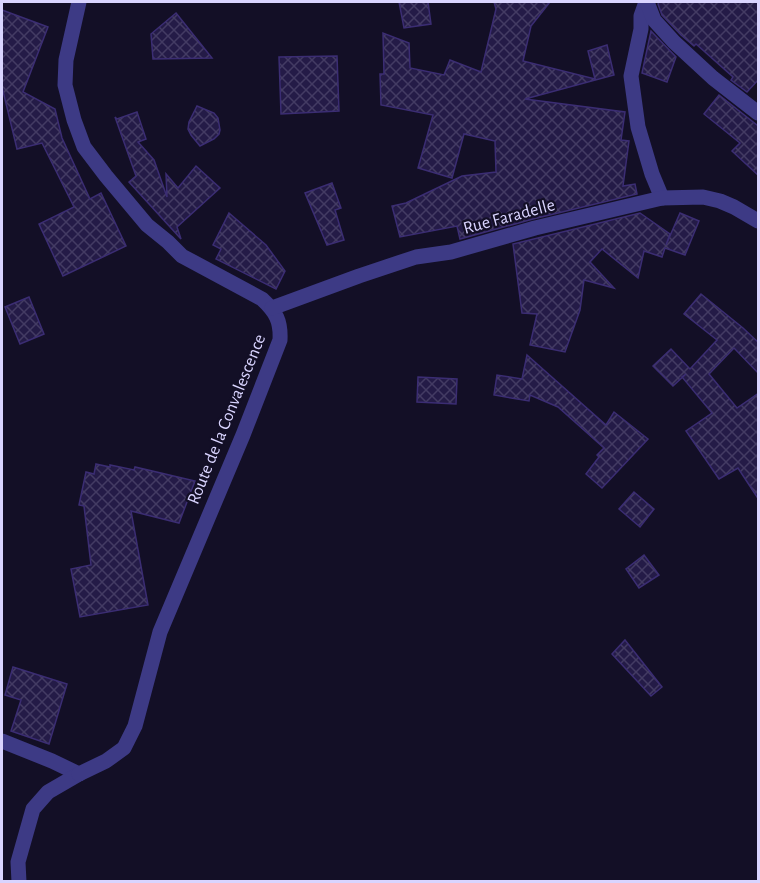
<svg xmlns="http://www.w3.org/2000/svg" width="760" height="883" font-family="'Alegreya Sans',sans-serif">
<defs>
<pattern id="building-cross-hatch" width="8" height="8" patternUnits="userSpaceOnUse" patternTransform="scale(1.5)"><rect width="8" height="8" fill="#241b47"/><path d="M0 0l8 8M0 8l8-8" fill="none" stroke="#433b63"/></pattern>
</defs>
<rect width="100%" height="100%" fill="#130f26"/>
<g fill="url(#building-cross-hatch)" stroke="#3b2d73" stroke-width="1.5">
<polygon points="399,2 428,2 431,24 404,28"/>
<polygon points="494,2 550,2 531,26 523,61 595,79 588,51 607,45 614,75 525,99 625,112 621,140 629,141 623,186 635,184 637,194 533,219 460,239 457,226 400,237 392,206 406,203 462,176 496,172 495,141 464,134 452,178 418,168 433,115 381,105 380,74 384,74 383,33 409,43 410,68 444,75 450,60 481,72 496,9"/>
<polygon points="659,2 759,2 759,79 747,92 731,80 733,77 696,44 694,46 681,35 662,15 658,4"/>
<polygon points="2,10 48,27 23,92 55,109 62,138 90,199 101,193 126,246 63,276 39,224 74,207 42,143 17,149 2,87"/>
<polygon points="176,13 212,58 153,59 151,34"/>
<polygon points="651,31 676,57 667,82 642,73"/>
<polygon points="337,56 339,111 281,114 279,57"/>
<polygon points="719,95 757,125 759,123 759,176 732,151 740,143 704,114"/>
<polygon points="197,106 214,113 218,118 220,130 219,134 214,139 200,146 191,135 188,129 189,122"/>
<polygon points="137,112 146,139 138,142 154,160 167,197 166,174 178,188 196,166 220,188 177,227 181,239 129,182 136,176 115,117 117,119"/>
<polygon points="332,183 341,208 335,210 344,240 327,245 305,193"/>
<polygon points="229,213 266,245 285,271 276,289 216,259 221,249 213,245"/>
<polygon points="640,213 670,234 666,245 680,213 699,221 685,255 665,248 662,257 644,251 638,278 602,249 590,262 614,288 584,280 580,310 565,352 530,345 537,314 522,313 513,244"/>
<polygon points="701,294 743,328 759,343 759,374 734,348 709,374 737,408 759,393 759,500 738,468 719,479 686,431 712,413 682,377 686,374 673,386 653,366 671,349 690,369 717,340 684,314"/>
<polygon points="29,297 44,334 20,344 5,307"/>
<polygon points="527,355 606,425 614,412 648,439 602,488 586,474 599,457 597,455 604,448 558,407 530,395 529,401 494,395 497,375 522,379"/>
<polygon points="418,377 457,379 456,404 417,402"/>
<polygon points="96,464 110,467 110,465 134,470 135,467 195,481 179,523 131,511 148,605 80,617 71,569 91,565 84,506 79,505 86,472 94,474"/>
<polygon points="634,492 654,509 640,527 619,509"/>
<polygon points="644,555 659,575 639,588 626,569"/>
<polygon points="625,640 662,687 651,696 612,654"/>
<polygon points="13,667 67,684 49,744 11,731 21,700 5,695"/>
</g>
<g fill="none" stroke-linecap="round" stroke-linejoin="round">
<g stroke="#3d3a85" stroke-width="15">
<polyline points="2,741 52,761 79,774"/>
<polyline points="19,882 18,862 33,809 48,792 79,774"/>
</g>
<g stroke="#3d3a85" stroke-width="15">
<path d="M79,2L66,60L65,85L74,120L84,147L106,176L147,225L168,242L182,256L262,299C276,312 281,321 280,340L243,435L160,632L135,726L124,748L106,761L79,774"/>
<polyline points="646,2 641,16 641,29 631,76 638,127 652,174 662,198"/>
<polyline points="647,2 654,20 674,42 713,78 758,113"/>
<polyline points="272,308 359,276 416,257 451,252 535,228 662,198 703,197 720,201 734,207 758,221"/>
</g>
</g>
<g text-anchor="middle" stroke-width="4.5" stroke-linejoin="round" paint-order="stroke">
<g font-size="18" fill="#d9d4ff" stroke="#130f26">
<text transform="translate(509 216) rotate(-15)" y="6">Rue Faradelle</text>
<text transform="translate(226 419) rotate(-68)" y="6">Route de la Convalescence</text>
</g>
</g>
<rect width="760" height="883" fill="none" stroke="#d9d4ff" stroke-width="6"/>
</svg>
